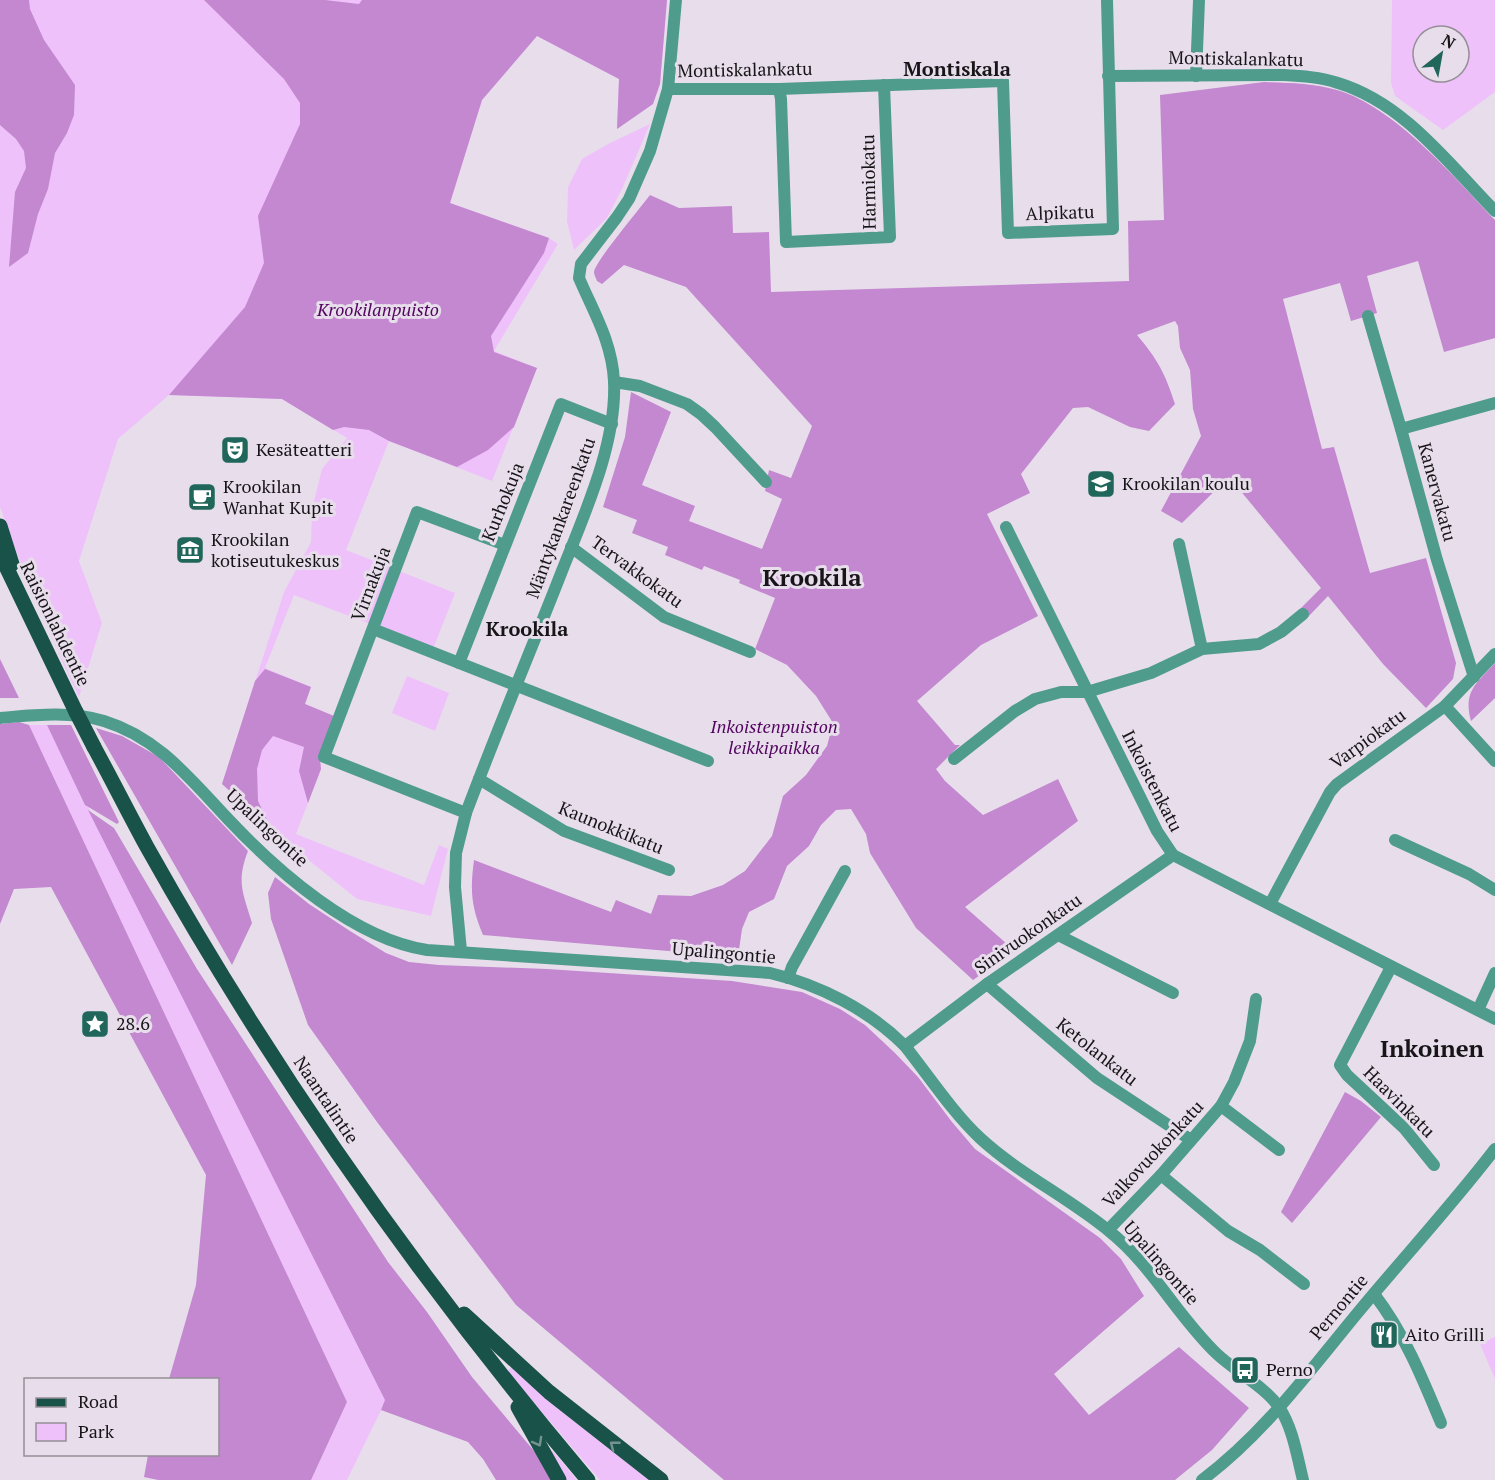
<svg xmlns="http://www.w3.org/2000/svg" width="1495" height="1480" font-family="'PT Serif',serif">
<rect width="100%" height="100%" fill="#e8deeb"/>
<g fill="#efc1fa" fill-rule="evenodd">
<path d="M0,0H667L660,84L653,104L617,129L619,79L537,36L482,100L450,203L549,238L558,244L494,351L537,368L492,481L389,441L346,550L392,568L370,624L294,595L265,668L311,687L305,704L334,716L320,759L321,769L296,834L424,885L439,845L448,849L431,916L357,899L286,842L222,784L284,592L311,542L312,509L322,469L347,438L282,399L169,395L118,439L79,561L102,623L79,697C49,635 23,572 0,507Z"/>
<path d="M1392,0H1495V92L1443,130L1395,96L1391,83ZM1423,36H1459V72H1423Z"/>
<polygon points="650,124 623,187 607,218 574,250 567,222 568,187 582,159 608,144"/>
<polygon points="399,571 455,593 433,649 377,627"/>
<polygon points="407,676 449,693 435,731 392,713"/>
<polygon points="29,725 47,725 386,1400 347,1480 311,1480 347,1402"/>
<polygon points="1495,1337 1495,1379 1480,1344"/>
<polygon points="514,1365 651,1480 600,1480 507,1371"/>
<polygon points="553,1451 577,1480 566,1480 550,1452"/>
</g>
<g fill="#c388d0">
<polygon points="0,0 29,0 30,9 44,40 75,85 74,115 67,133 55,153 48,189 38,214 28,253 9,267 15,192 26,168 24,151 16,139 0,125"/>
<polygon points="204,0 325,0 359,4 362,0 667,0 660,84 653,104 617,129 619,79 537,36 482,100 450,203 549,238 544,253 491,336 494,352 537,368 514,427 488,450 457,467 389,441 369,430 344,427 333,430 282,399 169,395 245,307 264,263 258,216 300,124 300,103 284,79"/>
<path d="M1264,82C1289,83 1313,83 1337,90C1395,107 1454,177 1495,220V338L1444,352L1418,261L1367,276L1377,313L1351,321L1340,283L1283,299L1322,449L1334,447L1370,573L1426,558L1456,663L1453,679L1426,708L1383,664L1328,596L1308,617L1300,609L1321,588L1229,477L1182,523L1161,511L1201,436L1193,409L1190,370L1180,348L1178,326L1175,321L1137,335C1158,360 1165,373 1175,404L1149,431L1130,427L1088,407L1073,408L1021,474L1030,493L987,514L1038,616L981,645L917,701L955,745H960L936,769L945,781L983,815L1058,779L1078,821L965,907L1015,951L973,980L916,928L870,853L866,834L851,809L836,810L821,825L809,846L787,866L774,899L749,912L742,929L738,957L483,935C471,906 470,891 474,860L611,912L616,900L651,914L658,895L691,896L723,885L745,871L772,836L783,796L806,775L827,746L833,723L816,696L787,665L755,649L775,598L739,583L740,580L704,566L702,570L665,555L668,547L632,533L637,520L603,507L625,437L631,392L671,412L642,485L695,506L689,521L762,549L782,499L765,491L769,470L791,478L812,426L686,287L624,265L602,284L597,281C596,278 594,275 594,272C594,263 642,206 650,195L679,208L732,206L733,233L769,232L771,292L1129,281L1128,221L1164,220L1160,95Z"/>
<polygon points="0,659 19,698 0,698"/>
<path d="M1495,663V698L1471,721C1463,691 1476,684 1495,663Z"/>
<polygon points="265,669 311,687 305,704 334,716 320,759 321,769 308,803 299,771 304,747 273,736 262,750 257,769 258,801 272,830 222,784 255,681"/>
<polygon points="19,722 29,725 347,1402 311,1480 158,1480 144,1477 148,1455 218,1454 218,1380 169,1379 196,1285 206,1175 51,887 14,889 0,924 0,724"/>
<polygon points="47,725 71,725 119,822 117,824 85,805"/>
<path d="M96,728L122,736L159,757L248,851C236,882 243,893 252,923L232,965Z"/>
<polygon points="88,810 114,828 197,969 388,1262 427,1312 472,1377 540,1458 552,1480 496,1480 483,1459 468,1442 381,1410 385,1400"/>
<polygon points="275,877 309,904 350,931 386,953 409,962 439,965 547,969 732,981 802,992 840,1009 865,1025 895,1053 918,1077 952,1122 975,1149 1100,1238 1121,1259 1144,1296 1054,1374 1089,1415 1179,1347 1249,1408 1212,1450 1175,1480 724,1480 516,1305 377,1122 308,1025 271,919 268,893"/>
<polygon points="1345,1092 1361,1101 1381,1117 1292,1223 1281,1212"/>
</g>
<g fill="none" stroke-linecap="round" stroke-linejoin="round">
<g stroke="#4f9c8d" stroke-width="12">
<path d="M1108,76L1283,75C1301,76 1320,77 1338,83C1404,103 1448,163 1495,211"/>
<polyline points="1196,76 1199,0"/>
<polyline points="668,89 779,89 1003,81 1008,233 1113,229 1107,0"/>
<polyline points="779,89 781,99 786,242 890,237 884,85"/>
<polyline points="1368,316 1401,429 1437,560 1474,677"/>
<polyline points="614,382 640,386 687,404 701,414 715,427 766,482"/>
<polyline points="1401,429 1495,403"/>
<polyline points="1006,527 1157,831 1173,855 1495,1019"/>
<polyline points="1179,544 1202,649"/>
<polyline points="571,547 664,617 750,652"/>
<polyline points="373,629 708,761"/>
<polyline points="459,663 561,404 612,424"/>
<polyline points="1445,706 1495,761"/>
<path d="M0,718C35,715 70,711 104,721C159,738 190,779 228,819C277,871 354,939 427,950L770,973C820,985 869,1010 905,1046C928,1075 953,1113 980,1138C1019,1174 1068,1197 1109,1231C1152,1265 1177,1316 1217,1354C1235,1371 1265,1387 1279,1407C1293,1428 1297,1456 1303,1480"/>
<polyline points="954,759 1015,711 1035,699 1061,692 1087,692 1151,673 1202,649 1259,644 1281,632 1303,614"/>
<polyline points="479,779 564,831 669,870"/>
<polyline points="466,813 324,757 417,512 505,545"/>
<polyline points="1395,840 1469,874 1495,890"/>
<polyline points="1270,904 1330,792 1337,784 1445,706 1495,654"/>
<polyline points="1058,935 1173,993"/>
<path d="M461,951L455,887L456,853L466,813C496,733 529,655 560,576C583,517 617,445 614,381C612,342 594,313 579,278L581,264L617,217L629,199L650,151L668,89L676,0"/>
<polyline points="1391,967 1340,1065 1347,1075 1404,1128 1434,1165"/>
<polyline points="788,978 792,967 845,871"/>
<polyline points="987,984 1097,1078 1191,1140"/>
<polyline points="1478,1010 1495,973"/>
<polyline points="905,1046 987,984 1173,855"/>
<polyline points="1221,1106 1279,1150"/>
<polyline points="1161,1175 1228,1231 1260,1250 1304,1284"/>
<polyline points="1108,1230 1161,1175 1221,1106 1234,1082 1250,1041 1256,999"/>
<path d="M1374,1294C1404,1333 1422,1377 1441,1423"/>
<path d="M1202,1480C1264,1434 1311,1369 1360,1310C1405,1256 1452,1205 1495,1149"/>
</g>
<g stroke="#195248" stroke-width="15">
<polyline points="0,526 12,564"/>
<polyline points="0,554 76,712"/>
<path d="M94,747C112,780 129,814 147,847C273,1072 422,1284 588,1480"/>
<polyline points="464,1314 549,1392 661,1480"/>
<polyline points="518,1407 559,1480"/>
</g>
<polyline stroke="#195248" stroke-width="15" points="76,712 94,747"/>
</g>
<defs><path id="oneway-chevron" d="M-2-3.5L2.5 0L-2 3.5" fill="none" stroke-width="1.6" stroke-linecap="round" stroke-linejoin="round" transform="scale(1.5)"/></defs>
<g stroke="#769191">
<use href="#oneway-chevron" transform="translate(538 1442) rotate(61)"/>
<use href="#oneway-chevron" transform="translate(614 1445) rotate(-142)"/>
</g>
<defs>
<g id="theatre-square" transform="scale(1.5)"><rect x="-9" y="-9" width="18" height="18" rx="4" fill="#20665a" stroke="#e8deeb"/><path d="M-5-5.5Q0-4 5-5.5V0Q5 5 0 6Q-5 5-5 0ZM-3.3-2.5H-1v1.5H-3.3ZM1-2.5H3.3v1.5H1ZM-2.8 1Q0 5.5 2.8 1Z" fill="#fff"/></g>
<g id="school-square" transform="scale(1.5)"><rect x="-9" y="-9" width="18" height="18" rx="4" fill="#20665a" stroke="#e8deeb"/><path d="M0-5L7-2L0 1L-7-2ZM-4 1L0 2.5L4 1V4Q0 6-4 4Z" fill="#fff"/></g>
<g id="cafe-square" transform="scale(1.5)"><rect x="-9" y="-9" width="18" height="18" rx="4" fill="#20665a" stroke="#e8deeb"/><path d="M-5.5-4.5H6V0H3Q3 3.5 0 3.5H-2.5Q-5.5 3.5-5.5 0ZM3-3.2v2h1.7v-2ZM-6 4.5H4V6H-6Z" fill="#fff"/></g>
<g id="museum-square" transform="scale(1.5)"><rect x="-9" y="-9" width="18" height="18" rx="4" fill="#20665a" stroke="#e8deeb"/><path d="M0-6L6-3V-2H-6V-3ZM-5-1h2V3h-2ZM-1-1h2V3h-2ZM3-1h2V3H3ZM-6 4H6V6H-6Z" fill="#fff"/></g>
<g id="sight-square" transform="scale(1.5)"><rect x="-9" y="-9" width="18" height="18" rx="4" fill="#20665a" stroke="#e8deeb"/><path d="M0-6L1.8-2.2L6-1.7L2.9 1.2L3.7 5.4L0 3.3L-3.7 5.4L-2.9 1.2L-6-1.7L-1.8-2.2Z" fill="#fff"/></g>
<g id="restaurant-square" transform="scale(1.5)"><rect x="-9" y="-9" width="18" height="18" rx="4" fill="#20665a" stroke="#e8deeb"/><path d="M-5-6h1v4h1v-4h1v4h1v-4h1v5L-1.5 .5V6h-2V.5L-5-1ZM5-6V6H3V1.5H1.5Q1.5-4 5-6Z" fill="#fff"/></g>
<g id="bus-square" transform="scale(1.5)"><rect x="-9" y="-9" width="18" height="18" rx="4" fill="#20665a" stroke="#e8deeb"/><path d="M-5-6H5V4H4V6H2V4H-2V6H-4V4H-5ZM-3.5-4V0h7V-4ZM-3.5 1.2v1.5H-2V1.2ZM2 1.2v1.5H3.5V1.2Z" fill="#fff"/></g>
</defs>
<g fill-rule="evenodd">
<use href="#theatre-square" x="235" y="450"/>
<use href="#school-square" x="1101" y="484"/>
<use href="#cafe-square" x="202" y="497"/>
<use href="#museum-square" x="190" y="550"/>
<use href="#sight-square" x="95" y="1024"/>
<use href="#restaurant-square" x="1384" y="1335"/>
<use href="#bus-square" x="1245" y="1370"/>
</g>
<g text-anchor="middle" stroke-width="6" stroke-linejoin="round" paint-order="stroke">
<g font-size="18" fill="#181519" stroke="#e8deeb">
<text transform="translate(1236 59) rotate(1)" y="6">Montiskalankatu</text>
<text transform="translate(745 70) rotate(-1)" y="6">Montiskalankatu</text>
<text transform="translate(869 182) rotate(-91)" y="6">Harmiokatu</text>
<text transform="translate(1060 213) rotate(-2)" y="6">Alpikatu</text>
<text transform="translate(1437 492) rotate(75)" y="6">Kanervakatu</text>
<text transform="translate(503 502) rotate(-68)" y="6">Kurhokuja</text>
<text transform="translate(561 518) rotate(-70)" y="6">Mäntykankareenkatu</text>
<text transform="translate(637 572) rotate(36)" y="6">Tervakkokatu</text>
<text transform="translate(371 584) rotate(-69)" y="6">Virnakuja</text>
<text transform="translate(55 624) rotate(64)" y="6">Raisionlahdentie</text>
<text transform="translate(1368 739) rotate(-36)" y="6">Varpiokatu</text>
<text transform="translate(1152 781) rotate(63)" y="6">Inkoistenkatu</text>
<text transform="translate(267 828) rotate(43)" y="6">Upalingontie</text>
<text transform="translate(611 828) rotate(22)" y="6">Kaunokkikatu</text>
<text transform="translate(1028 934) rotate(-35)" y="6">Sinivuokonkatu</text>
<text transform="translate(724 953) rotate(5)" y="6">Upalingontie</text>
<text transform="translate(1097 1052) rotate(38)" y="6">Ketolankatu</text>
<text transform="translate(326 1100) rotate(56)" y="6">Naantalintie</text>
<text transform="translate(1399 1102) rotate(45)" y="6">Haavinkatu</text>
<text transform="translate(1153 1154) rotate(-47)" y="6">Valkovuokonkatu</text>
<text transform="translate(1161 1263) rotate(49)" y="6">Upalingontie</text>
<text transform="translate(1339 1307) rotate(-50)" y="6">Pernontie</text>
</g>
<g font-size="18" font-style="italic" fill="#520460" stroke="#e8deeb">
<text x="378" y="316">Krookilanpuisto</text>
<text x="774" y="733">Inkoistenpuiston<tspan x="774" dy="21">leikkipaikka</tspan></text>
</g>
<g font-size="18" fill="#181519" stroke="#e8deeb" text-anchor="start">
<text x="256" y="456">Kesäteatteri</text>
<text x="1122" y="490">Krookilan koulu</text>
<text x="223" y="493">Krookilan<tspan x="223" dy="21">Wanhat Kupit</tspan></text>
<text x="211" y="546">Krookilan<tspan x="211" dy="21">kotiseutukeskus</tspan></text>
<text x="116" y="1030">28.6</text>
<text x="1405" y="1341">Aito Grilli</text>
<text x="1266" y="1376">Perno</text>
</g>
<g font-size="20" font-weight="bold" fill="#181519" stroke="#e8deeb">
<text x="957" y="76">Montiskala</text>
<text x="527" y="636">Krookila</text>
</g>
<g font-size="24" font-weight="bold" fill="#181519" stroke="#e8deeb">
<text x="812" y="586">Krookila</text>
<text x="1432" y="1057">Inkoinen</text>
</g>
</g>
<rect x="24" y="1378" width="195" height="78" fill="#e8deeb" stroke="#958e97" stroke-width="1.5"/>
<rect x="36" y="1398" width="30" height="9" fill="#195248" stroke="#958e97" stroke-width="1.5"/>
<text x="78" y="1408" font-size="18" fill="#181519">Road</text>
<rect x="36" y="1423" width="30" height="18" fill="#efc1fa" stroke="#958e97" stroke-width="1.5"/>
<text x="78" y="1438" font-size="18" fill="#181519">Park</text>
<g transform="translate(1441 54) rotate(31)"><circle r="28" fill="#e8deeb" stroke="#958e97" stroke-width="1.5"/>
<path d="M0-4.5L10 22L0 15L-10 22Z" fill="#20665a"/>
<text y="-9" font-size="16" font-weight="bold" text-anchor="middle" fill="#181519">N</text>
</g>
</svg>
